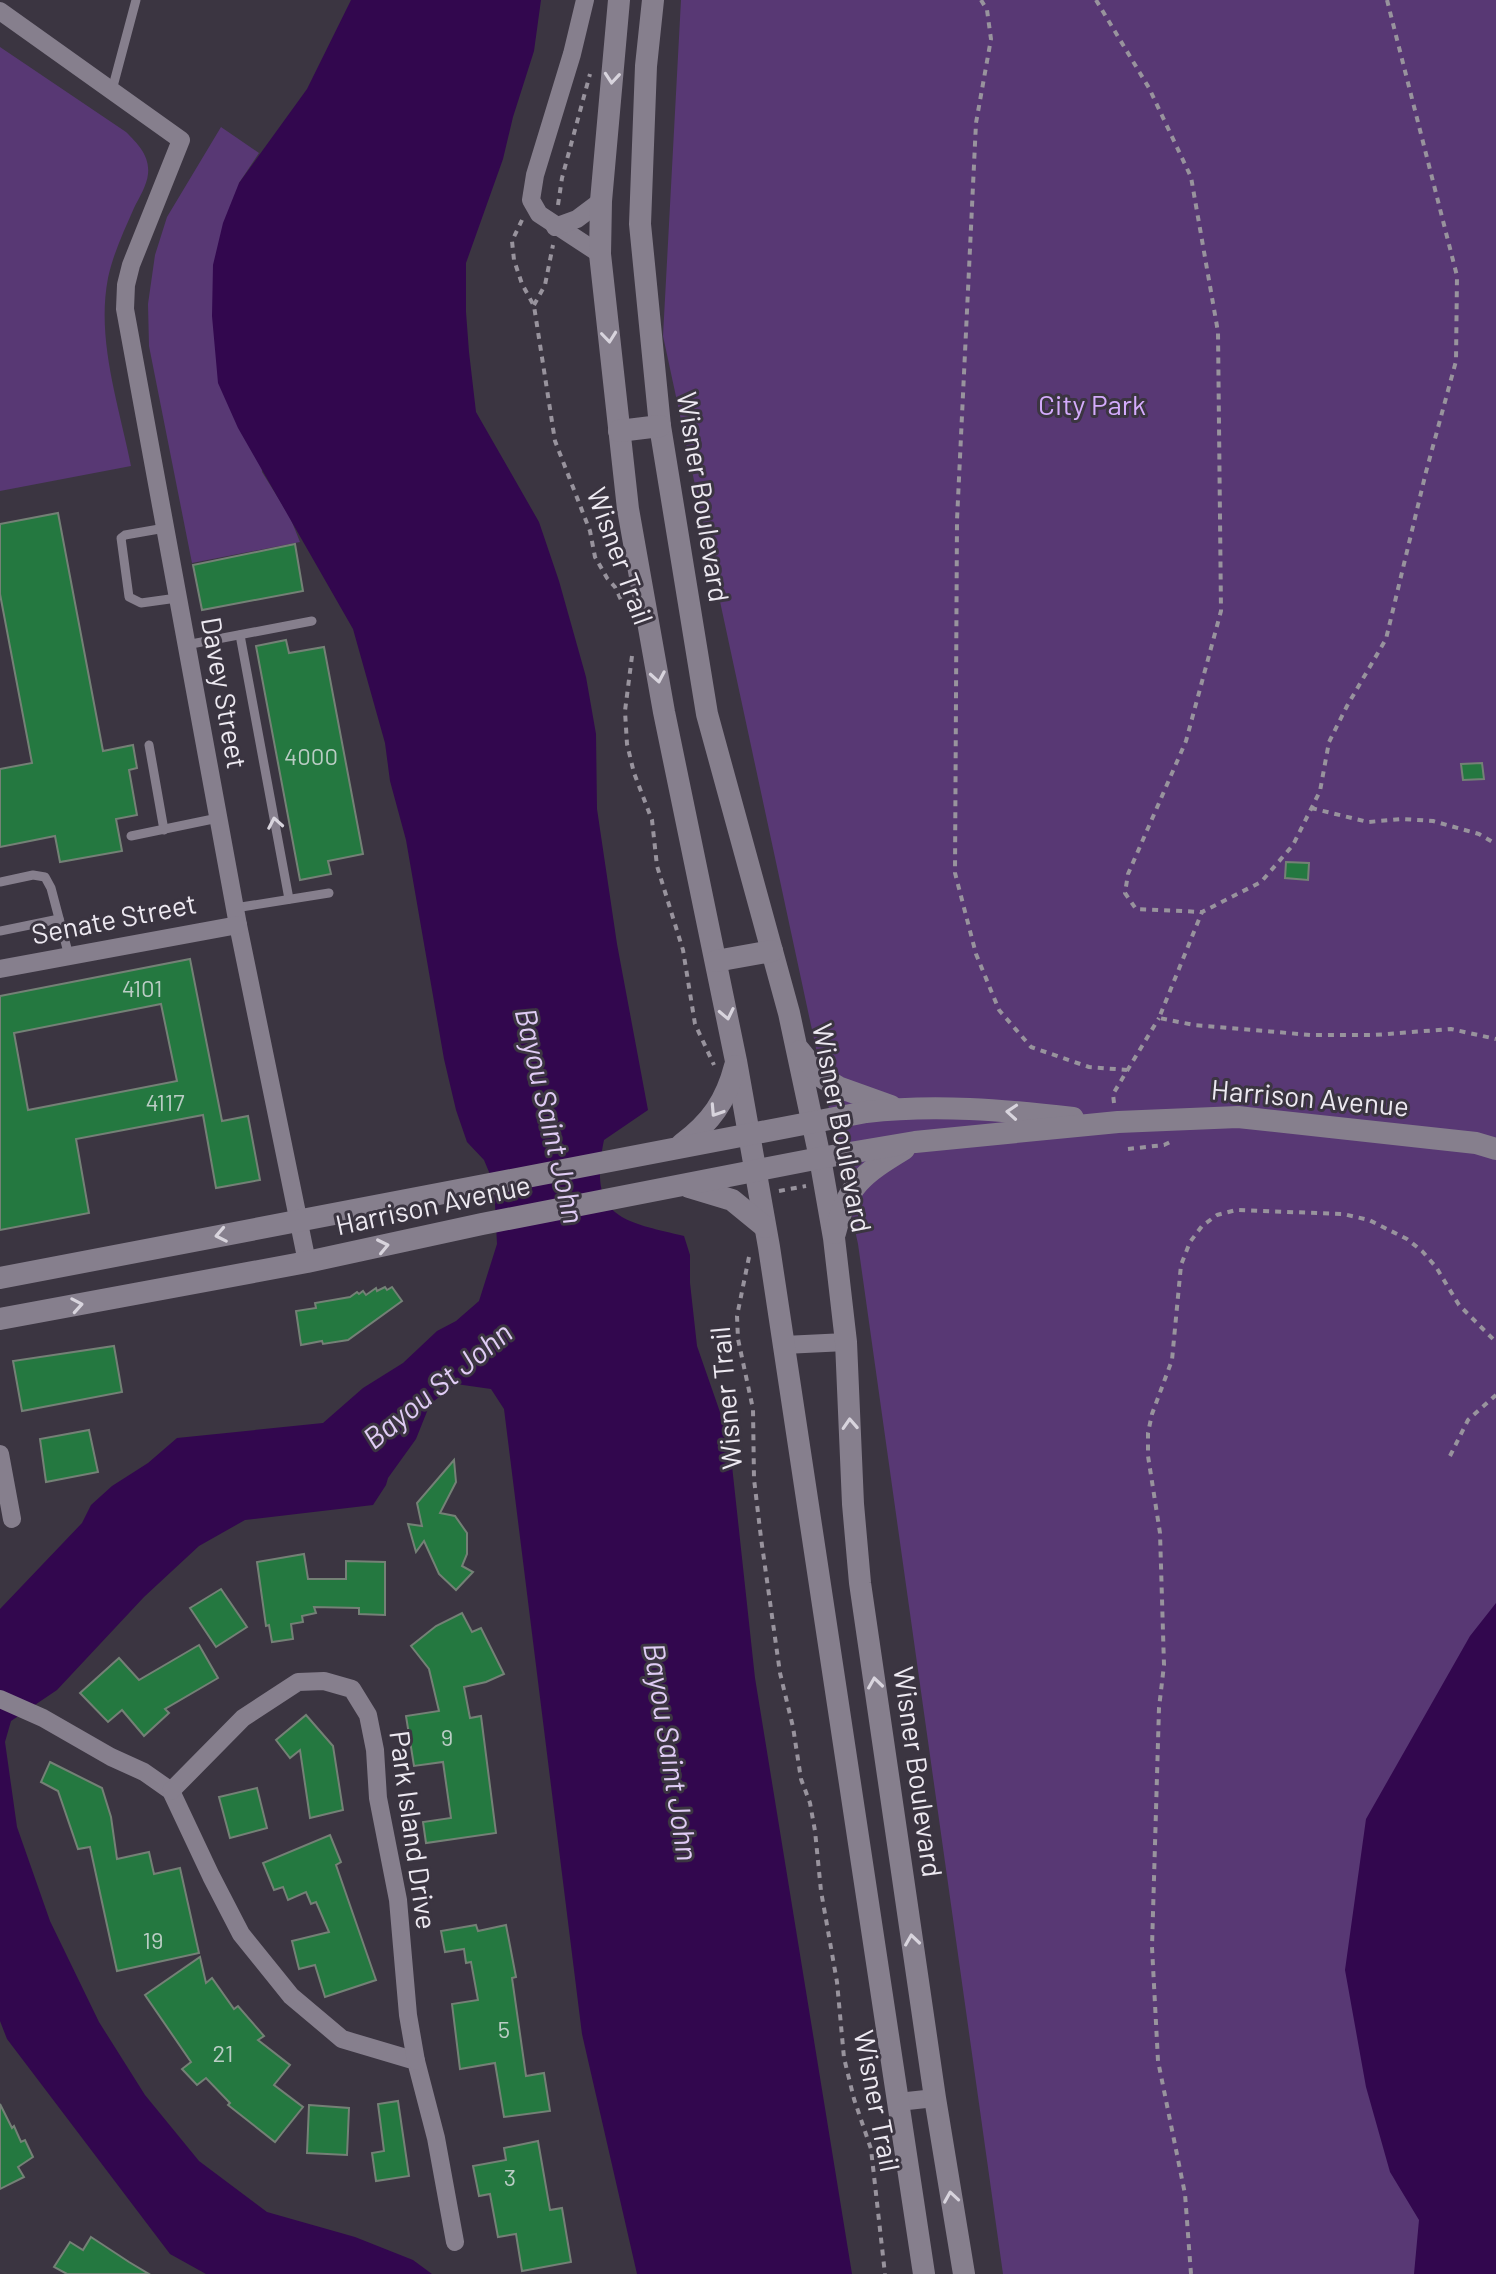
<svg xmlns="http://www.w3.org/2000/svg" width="1496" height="2274" font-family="Barlow,sans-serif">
<rect width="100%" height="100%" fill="#3b3541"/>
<g fill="#583874">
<polygon points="681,0 1496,0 1496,2274 1003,2274 858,1244 663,336"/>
<path d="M0,47L126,132C138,144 150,156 148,174C147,185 139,198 134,208C124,231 113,254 108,278C96,340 119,405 131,466L0,491Z"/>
<polygon points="221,127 259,153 239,183 262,472 290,517 300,542 192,563 149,346 148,304 155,255 167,217"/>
</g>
<g fill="#32074e">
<path d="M351,0H541L534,51L513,117L503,159L466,263V312L469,352L476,412L539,522L559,581L586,677L596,734L597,809L617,944L648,1110L604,1140C588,1217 620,1221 684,1236L690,1255V1283L697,1346L729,1438L755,1678L852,2274H637L582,2034L504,1409L491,1389L456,1384L430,1404L416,1439L388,1478L386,1485L373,1505L245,1520L199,1546L144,1597L57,1690L11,1721L5,1742L17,1827L50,1921L99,2022L145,2095L199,2161L267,2212L355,2237L413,2260L432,2274H206L170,2254L7,2039L0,2021V1609L82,1523L91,1505L112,1486L148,1463L177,1438L323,1423L363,1388L403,1363L437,1331L456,1321L479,1301L497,1244L494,1184L484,1160L467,1142L456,1110L444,1059L406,840L390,781L385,743L353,629L238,428L218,383L212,316L213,265L223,223L239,183L307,89Z"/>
<polygon points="1496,1603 1496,2274 1414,2274 1419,2220 1390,2172 1366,2087 1345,1970 1366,1819 1470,1636"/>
</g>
<g fill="#247840" stroke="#748176" stroke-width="2" fill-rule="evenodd">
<polygon points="58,513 103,751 133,745 137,768 129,770 137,815 116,819 122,851 60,862 55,836 0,847 0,769 32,763 0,594 0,524"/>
<polygon points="295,544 303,591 202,610 193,565"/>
<polygon points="286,640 289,653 324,647 363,854 328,861 331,874 300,880 256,646"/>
<polygon points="1482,763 1484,779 1463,780 1461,764"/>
<polygon points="1286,862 1309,863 1308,880 1285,878"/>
<path d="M190,959L222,1121L248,1116L260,1180L216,1188L203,1115L76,1139L89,1213L0,1230V996ZM161,1004L177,1081L28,1110L14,1033Z"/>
<polygon points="385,1287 387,1290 392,1287 402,1301 348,1340 323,1344 322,1341 301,1345 296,1311 316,1308 315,1303 350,1297 357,1292 359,1294 363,1291 366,1295 376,1288 377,1291"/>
<polygon points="114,1346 122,1392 22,1411 13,1361"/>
<polygon points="89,1430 98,1472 46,1482 40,1439"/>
<polygon points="454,1460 456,1482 440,1513 455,1516 467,1533 467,1554 462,1566 473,1572 456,1590 439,1574 424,1541 416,1552 408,1524 422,1526 417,1503"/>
<polygon points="304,1554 308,1579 346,1579 346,1561 385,1562 385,1615 359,1614 359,1608 314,1607 316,1613 302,1616 303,1622 291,1624 293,1639 272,1642 269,1625 266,1626 257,1562"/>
<polygon points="221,1589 247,1627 216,1647 190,1608"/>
<polygon points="462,1613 472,1632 481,1628 504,1674 486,1682 464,1687 470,1718 481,1716 496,1833 426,1843 423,1822 451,1818 443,1762 414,1766 406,1716 439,1711 429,1669 411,1646 436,1626"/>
<polygon points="199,1645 218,1678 165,1709 169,1713 144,1736 122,1710 108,1722 80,1693 119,1658 139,1680"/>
<polygon points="306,1715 333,1746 343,1810 310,1818 300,1750 290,1758 276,1740"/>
<polygon points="50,1762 102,1788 111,1817 117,1859 149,1852 154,1874 180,1868 199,1953 117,1971 90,1847 78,1849 58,1791 41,1782"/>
<polygon points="257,1788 267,1828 230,1838 219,1797"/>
<polygon points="330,1835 341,1862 336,1865 376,1980 325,1997 315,1965 299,1969 292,1941 329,1932 316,1902 311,1904 306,1892 288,1900 283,1887 274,1890 263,1863"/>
<polygon points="476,1925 478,1931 506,1925 516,1977 512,1978 526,2076 544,2073 550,2111 504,2117 495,2063 460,2069 452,2004 478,2000 471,1962 466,1963 464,1949 445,1952 441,1931"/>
<polygon points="200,1957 206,1983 212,1978 234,2009 238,2006 264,2036 258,2040 290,2065 274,2085 303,2107 275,2142 228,2105 230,2103 206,2078 197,2085 182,2069 191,2062 145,1995"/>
<polygon points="398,2101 409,2176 376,2181 372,2153 384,2151 378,2104"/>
<polygon points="0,2104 12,2128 14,2126 21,2142 25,2140 33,2157 18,2167 24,2177 0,2189"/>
<polygon points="309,2105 349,2108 347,2155 307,2153"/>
<polygon points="538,2141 550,2210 562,2208 571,2262 522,2271 516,2234 498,2237 490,2194 479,2196 473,2166 506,2160 504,2148"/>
<polygon points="91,2237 129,2262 149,2274 67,2274 54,2267 70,2242 83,2250"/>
</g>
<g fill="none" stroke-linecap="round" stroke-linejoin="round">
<g stroke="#98939d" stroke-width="4" stroke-dasharray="6 6" stroke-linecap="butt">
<polyline points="981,0 987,10 991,39 976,123 957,520 955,873 976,954 999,1010 1031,1047 1089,1067 1127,1070"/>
<polyline points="1096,0 1149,88 1191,177 1218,332 1221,611 1186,741 1128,874 1125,893 1136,909 1202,912"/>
<polyline points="1387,0 1457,276 1456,361 1426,472 1386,639 1347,706 1329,742 1320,791 1293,845 1261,882 1202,912 1159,1018 1194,1025 1311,1035 1374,1035 1451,1029 1496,1039"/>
<polyline points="558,205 562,178 590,74"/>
<polyline points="522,220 512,241 514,260 522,284 534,306 555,441 590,531 595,557 607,578 615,587 623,604"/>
<polyline points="534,305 545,285 553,245"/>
<polyline points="632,656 625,711 627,744 634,773 652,820 657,866 683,950 695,1024 714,1065"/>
<polyline points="1311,808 1368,822 1403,819 1433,821 1479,834 1496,844"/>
<polyline points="1114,1103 1113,1094 1159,1018"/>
<polyline points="1128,1149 1164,1145 1172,1141"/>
<polyline points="779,1191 806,1186"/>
<polyline points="749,1257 737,1316 738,1339 753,1409 754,1479 761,1538 780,1673 793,1727 801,1779 810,1803 815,1831 821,1891 837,1982 844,2058 854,2099 871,2149 885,2274"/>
<polyline points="1450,1456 1468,1420 1496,1395"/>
<polyline points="1191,2274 1185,2194 1158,2061 1152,1947 1159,1708 1164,1665 1160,1533 1148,1456 1148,1433 1152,1414 1172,1360 1181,1265 1190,1242 1202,1226 1217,1215 1236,1210 1343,1214 1369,1220 1407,1239 1422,1251 1436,1267 1459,1305 1496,1342"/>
</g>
<g stroke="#867f8d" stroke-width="9">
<polyline points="112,90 136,0"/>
<polyline points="165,528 125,535 121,538 129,597 141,603 177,598"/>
<polyline points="240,635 289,899"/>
<polyline points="186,645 312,621"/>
<polyline points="149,745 164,830"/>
<polyline points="131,836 218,818"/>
<polyline points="0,882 33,875 45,877 51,888 69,956"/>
<polyline points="235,908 329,893"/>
<polyline points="0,931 59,919"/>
</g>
<g stroke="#867f8d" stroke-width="18">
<polyline points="585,0 572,54 535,175 531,200 539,214 600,254"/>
<polyline points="0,11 181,140 131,265 126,285 125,309 238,925 307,1262"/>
<polyline points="555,227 577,219 601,201"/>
<polyline points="0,969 238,925"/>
<polyline points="784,1345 846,1342"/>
<polyline points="0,1454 12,1519"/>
<polyline points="0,1699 43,1718 111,1757 144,1772 171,1791 211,1876 241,1934 291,1996 342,2039 416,2061 436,2138 455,2242"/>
<polyline points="171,1791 243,1718 298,1682 324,1681 352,1689 368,1715 375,1750 378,1798 398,1900 408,2015 416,2061"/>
<polyline points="898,2102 935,2098"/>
</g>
<g stroke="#867f8d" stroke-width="22">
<polyline points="619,0 601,201 600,254 628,509 664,712 736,1061 769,1247 924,2274"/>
<polyline points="653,0 646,66 640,224 660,426 707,714 789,1013 820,1158 834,1238 846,1342 853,1504 860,1583 935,2098 964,2274"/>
<polyline points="619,431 660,426"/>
<polyline points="716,961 772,951"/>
<polyline points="800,1051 820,1076 838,1087 891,1106"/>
<path d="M682,1144C711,1122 726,1101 735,1066"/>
<polyline points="689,1187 732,1200 765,1227"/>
<path d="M835,1233C847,1185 863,1174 904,1149"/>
<path d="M0,1278L866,1112C935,1104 1004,1110 1073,1118"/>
<polyline points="0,1319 307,1262 482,1224 820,1158 915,1142 1118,1122 1238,1117 1476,1143 1496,1149"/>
</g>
</g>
<defs><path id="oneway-chevron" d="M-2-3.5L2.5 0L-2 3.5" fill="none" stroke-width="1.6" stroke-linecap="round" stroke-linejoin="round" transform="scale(2)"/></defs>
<g stroke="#d8d4dd">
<use href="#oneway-chevron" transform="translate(612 78) rotate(95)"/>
<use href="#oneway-chevron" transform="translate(609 337) rotate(84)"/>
<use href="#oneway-chevron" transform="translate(658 677) rotate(80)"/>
<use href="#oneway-chevron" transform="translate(275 823) rotate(-100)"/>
<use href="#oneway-chevron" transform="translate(727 1014) rotate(78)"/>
<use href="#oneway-chevron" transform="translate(716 1111) rotate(123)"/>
<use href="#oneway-chevron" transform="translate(1012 1112) rotate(-176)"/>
<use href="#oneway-chevron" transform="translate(221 1235) rotate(169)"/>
<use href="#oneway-chevron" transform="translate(383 1246) rotate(-12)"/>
<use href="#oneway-chevron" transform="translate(77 1305) rotate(-10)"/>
<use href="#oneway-chevron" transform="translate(850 1424) rotate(-93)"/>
<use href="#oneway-chevron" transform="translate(875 1683) rotate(-98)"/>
<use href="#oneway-chevron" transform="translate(912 1940) rotate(-98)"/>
<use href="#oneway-chevron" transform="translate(951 2197) rotate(-99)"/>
</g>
<g text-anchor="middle" stroke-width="6" stroke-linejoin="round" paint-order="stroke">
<g font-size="24" fill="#bbcdc5">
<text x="311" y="765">4000</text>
<text x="142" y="997">4101</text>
<text x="165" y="1111">4117</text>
<text x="447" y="1746">9</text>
<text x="153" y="1949">19</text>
<text x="504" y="2038">5</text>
<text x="223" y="2062">21</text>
<text x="510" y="2186">3</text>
</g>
<g font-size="28" fill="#d4abfc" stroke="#3b3541">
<text x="1092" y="415">City Park</text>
</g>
<g font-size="28" fill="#ede9f1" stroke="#3b3541">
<text transform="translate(703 497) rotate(81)" y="10">Wisner Boulevard</text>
<text transform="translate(620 556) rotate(70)" y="10">Wisner Trail</text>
<text transform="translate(224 693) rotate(80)" y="10">Davey Street</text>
<text transform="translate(114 919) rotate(-11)" y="10">Senate Street</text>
<text transform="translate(1310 1098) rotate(5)" y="10">Harrison Avenue</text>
<text transform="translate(842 1128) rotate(79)" y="10">Wisner Boulevard</text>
<text transform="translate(433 1205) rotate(-12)" y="10">Harrison Avenue</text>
<text transform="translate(726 1398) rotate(-95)" y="10">Wisner Trail</text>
<text transform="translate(918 1772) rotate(82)" y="10">Wisner Boulevard</text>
<text transform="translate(413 1830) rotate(82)" y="10">Park Island Drive</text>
<text transform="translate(877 2101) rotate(79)" y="10">Wisner Trail</text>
</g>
<g font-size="30" font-style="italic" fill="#e0ccf5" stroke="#3b3541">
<text transform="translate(549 1116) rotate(77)" y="10">Bayou Saint John</text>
<text transform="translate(438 1386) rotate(-39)" y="10">Bayou St John</text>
<text transform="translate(670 1752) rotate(81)" y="10">Bayou Saint John</text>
</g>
</g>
</svg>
